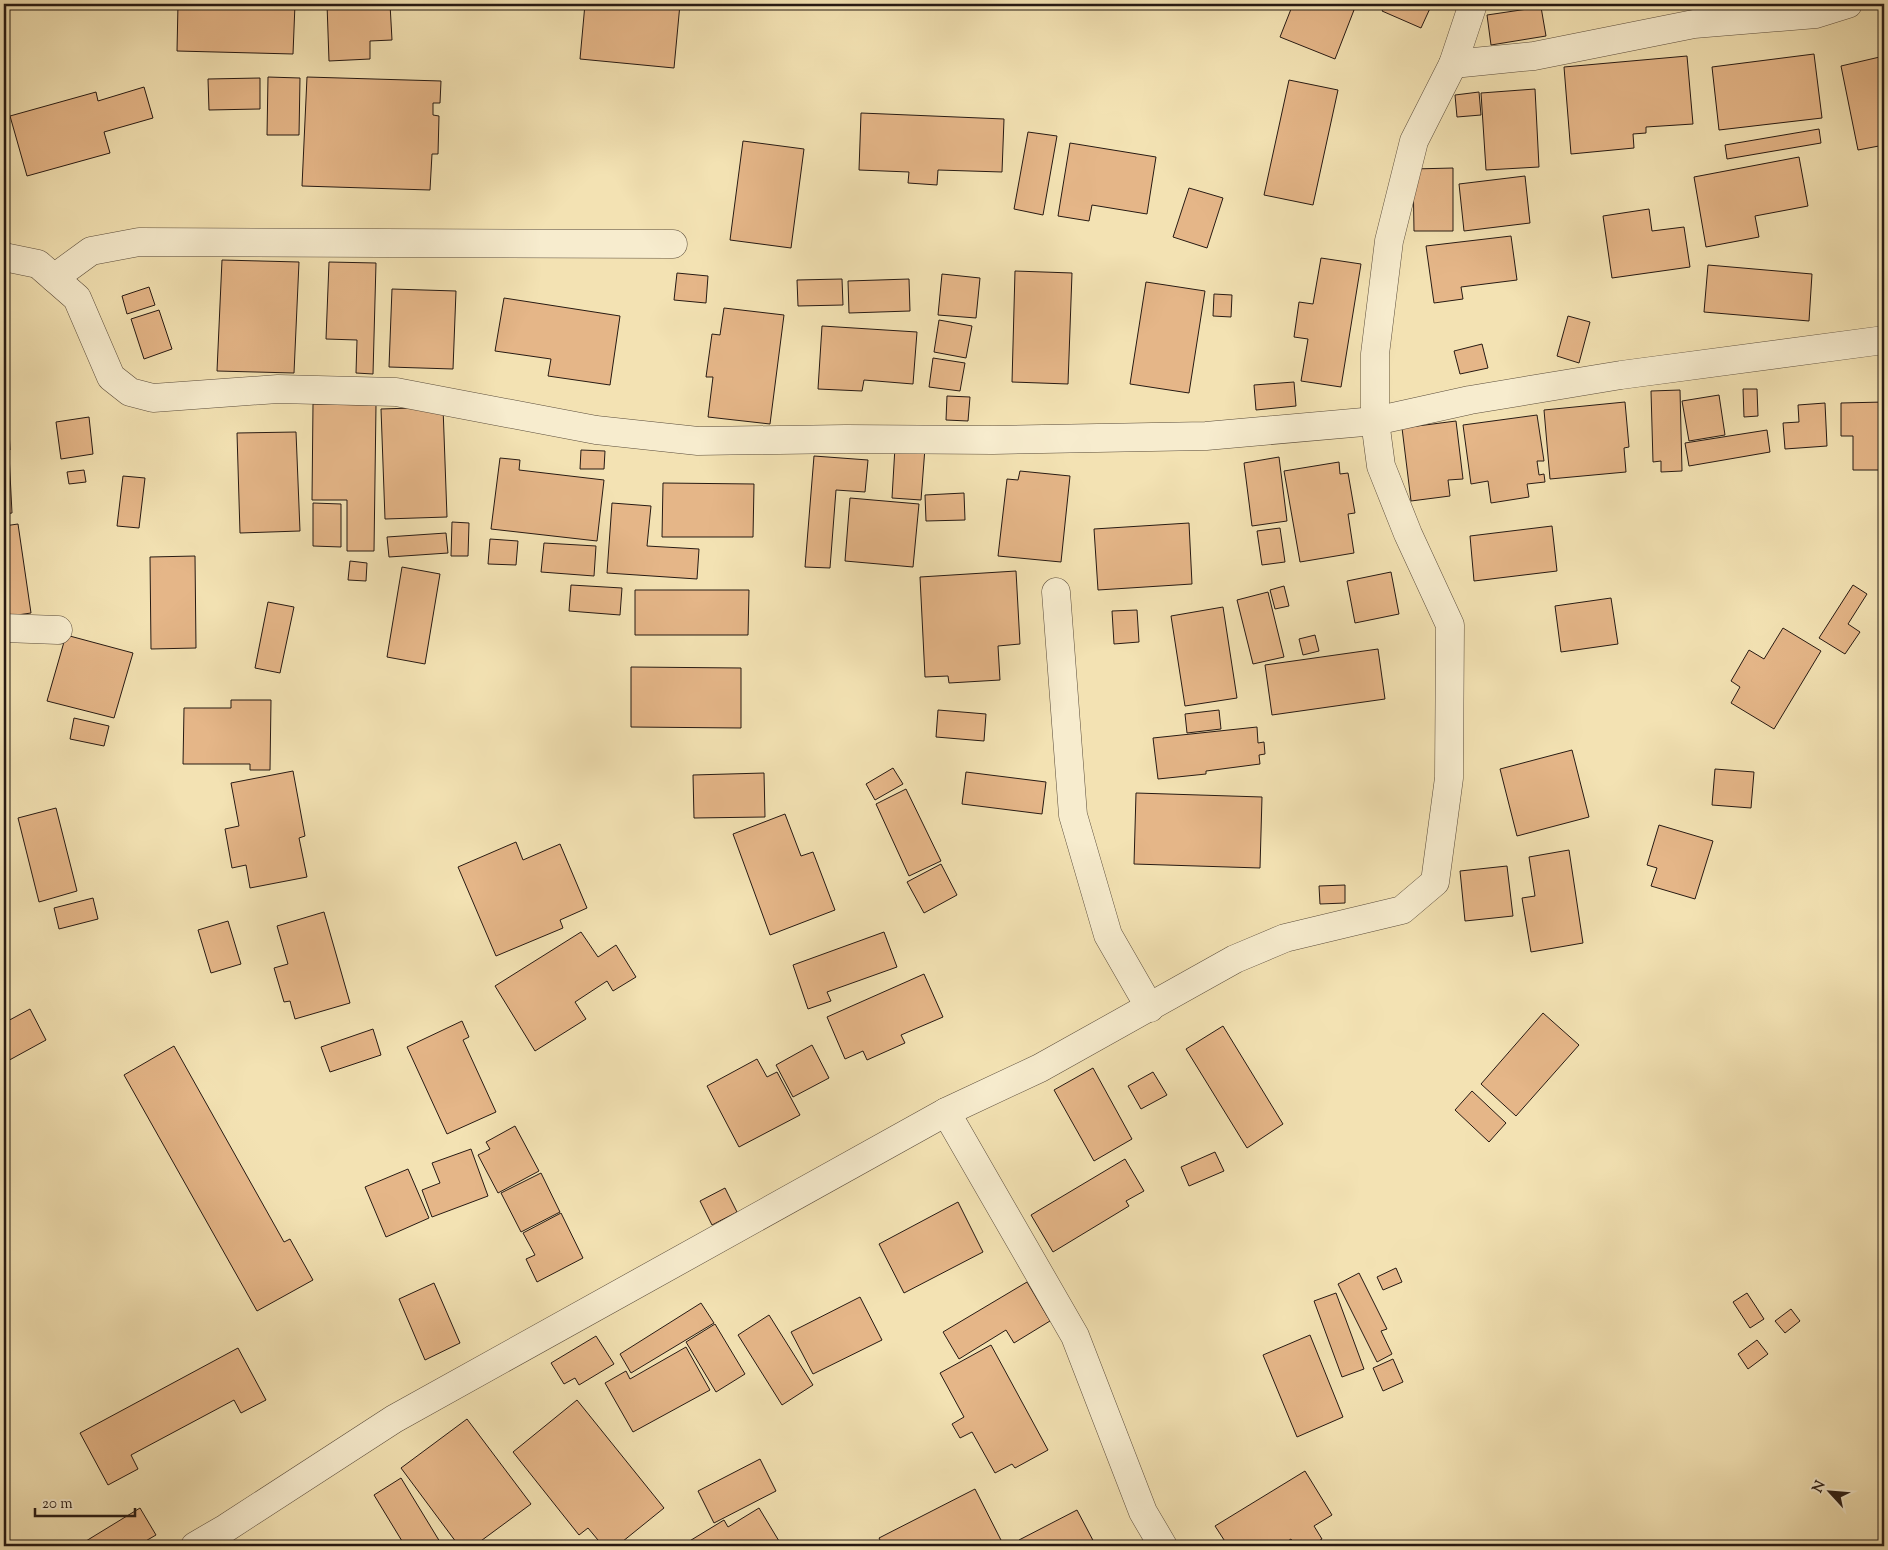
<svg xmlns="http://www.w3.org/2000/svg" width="1888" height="1550" font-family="'Sorts Mill Goudy',serif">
<rect width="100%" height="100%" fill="#f3e2b3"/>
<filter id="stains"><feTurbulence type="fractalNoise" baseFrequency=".004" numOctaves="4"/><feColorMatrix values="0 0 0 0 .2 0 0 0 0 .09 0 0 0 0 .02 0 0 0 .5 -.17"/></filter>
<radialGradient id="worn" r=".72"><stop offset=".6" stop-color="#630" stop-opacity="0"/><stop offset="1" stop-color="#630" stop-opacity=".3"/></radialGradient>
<g fill="#e5b688" stroke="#271a13">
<polygon points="178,4 295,4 293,54 177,51"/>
<polygon points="327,4 390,4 392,40 370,41 370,59 329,61"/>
<polygon points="585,4 680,4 674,68 580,59"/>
<polygon points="1293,4 1337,4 1354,10 1335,59 1280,37"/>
<polygon points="1386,4 1432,4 1421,28 1382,11"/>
<polygon points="1541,7 1546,36 1491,45 1487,15"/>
<polygon points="1814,54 1822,118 1719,130 1712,67"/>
<polygon points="1687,56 1693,124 1646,127 1646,133 1633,134 1634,148 1571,154 1564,67"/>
<polygon points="1884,56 1884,145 1858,150 1841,66"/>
<polygon points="268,77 300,78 299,135 267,135"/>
<polygon points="307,77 441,81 440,103 433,103 433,115 439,116 438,154 432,154 430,190 302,186"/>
<polygon points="260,78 260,109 209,110 208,79"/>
<polygon points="1289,80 1338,90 1313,205 1264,195"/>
<polygon points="144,87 153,118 104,132 110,153 27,176 10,116 96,92 98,101"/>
<polygon points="1535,89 1539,167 1486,170 1481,93"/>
<polygon points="1479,92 1481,115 1457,117 1455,95"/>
<polygon points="861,113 1004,119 1002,172 938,170 937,185 908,183 909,172 859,170"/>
<polygon points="1819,129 1821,143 1727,159 1725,145"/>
<polygon points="1028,132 1057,136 1043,215 1014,209"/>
<polygon points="743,141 804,149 791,248 730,240"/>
<polygon points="1070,143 1156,157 1147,214 1092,205 1089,221 1058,216"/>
<polygon points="1799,157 1808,206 1755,216 1759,237 1706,247 1694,177"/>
<polygon points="1453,168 1453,231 1414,231 1413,169"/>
<polygon points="1525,176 1530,223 1464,231 1459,184"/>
<polygon points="1189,188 1223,198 1207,248 1173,237"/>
<polygon points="1649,209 1652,231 1684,227 1690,267 1612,278 1603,216"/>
<polygon points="1511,236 1517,280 1461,287 1463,299 1434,303 1426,246"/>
<polygon points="1321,258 1361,264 1341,387 1301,381 1308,339 1294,337 1299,302 1313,304"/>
<polygon points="222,260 299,262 294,373 217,371"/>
<polygon points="329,262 376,263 373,374 356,373 357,340 326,339"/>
<polygon points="1708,265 1812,274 1809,321 1704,312"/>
<polygon points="1015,271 1072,273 1068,384 1012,382"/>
<polygon points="677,273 708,276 706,303 674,300"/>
<polygon points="942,274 980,278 976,318 938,315"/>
<polygon points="842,279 843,305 798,306 797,280"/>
<polygon points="909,279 910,311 849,313 848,281"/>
<polygon points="1146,282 1205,291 1189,393 1130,384"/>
<polygon points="149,287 155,305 127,314 122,296"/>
<polygon points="392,289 456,291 453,369 389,367"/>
<polygon points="1214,294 1232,295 1231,317 1213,316"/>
<polygon points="504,298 620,316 610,385 548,376 551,359 495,351"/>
<polygon points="724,308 784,315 770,424 708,417 713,377 706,377 712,334 720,335"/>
<polygon points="159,310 172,349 144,359 131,319"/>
<polygon points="1568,316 1590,322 1579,363 1557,356"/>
<polygon points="939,320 972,326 966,358 934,352"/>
<polygon points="822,326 917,332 913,384 864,380 862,391 818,389"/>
<polygon points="1482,344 1488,368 1460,374 1454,351"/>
<polygon points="933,358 965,363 960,391 929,387"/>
<polygon points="1294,382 1296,406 1256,410 1254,385"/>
<polygon points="1743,389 1757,389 1758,416 1744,417"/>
<polygon points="1680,390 1682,471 1661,472 1661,461 1653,462 1651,391"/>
<polygon points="1719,395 1725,435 1689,441 1682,401"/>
<polygon points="947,396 970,397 968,421 946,420"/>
<polygon points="1625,402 1629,447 1624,448 1626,472 1550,479 1544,410"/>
<polygon points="1884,402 1884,470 1853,470 1853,436 1841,436 1841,403"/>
<polygon points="1825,403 1827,446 1785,449 1783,423 1799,422 1798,405"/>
<polygon points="313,404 376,405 374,551 347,551 347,500 312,500"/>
<polygon points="4,407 8,407 10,450 4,450"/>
<polygon points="443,407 447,517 385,519 381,409"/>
<polygon points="1537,415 1544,461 1537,461 1539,475 1544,474 1545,482 1527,484 1529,497 1491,503 1488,481 1471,484 1463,425"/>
<polygon points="89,417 93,454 61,459 56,422"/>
<polygon points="1456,421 1463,479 1448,480 1450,496 1411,501 1402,428"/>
<polygon points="1767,430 1770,452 1689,466 1685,443"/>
<polygon points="296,432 300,531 240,533 237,433"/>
<polygon points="895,447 925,448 921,500 892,498"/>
<polygon points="581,450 605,451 604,469 580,469"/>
<polygon points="9,454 12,513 4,514 4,455"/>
<polygon points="814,456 868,460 865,492 836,490 830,568 805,567"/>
<polygon points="1279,457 1287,521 1252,526 1244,463"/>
<polygon points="500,458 520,460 519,470 604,480 597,541 491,529"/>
<polygon points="1339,462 1340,474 1348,473 1355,513 1348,514 1354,553 1300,562 1284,471"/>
<polygon points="84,470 86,482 69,484 67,472"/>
<polygon points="1020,471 1070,476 1061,562 998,556 1007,479 1018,480"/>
<polygon points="123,476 145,478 139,528 117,526"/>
<polygon points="663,483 754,484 753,537 662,537"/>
<polygon points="964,493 965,520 926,521 925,495"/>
<polygon points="850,498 919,504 913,567 845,561"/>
<polygon points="313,503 341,504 341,547 313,546"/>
<polygon points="612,503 651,506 647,546 699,549 697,579 607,573"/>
<polygon points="452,522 469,523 468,556 451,556"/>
<polygon points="1189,523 1192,584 1098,590 1094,529"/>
<polygon points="18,524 31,613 4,617 4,526"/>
<polygon points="1552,526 1557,571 1474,581 1470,536"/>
<polygon points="1280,528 1285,562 1262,565 1257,531"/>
<polygon points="446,533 448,553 389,557 387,537"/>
<polygon points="490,539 518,541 516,565 488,564"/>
<polygon points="544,543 596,546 594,576 541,572"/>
<polygon points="195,556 196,648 151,649 150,557"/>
<polygon points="350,561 367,563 366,581 348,580"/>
<polygon points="402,567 440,574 425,664 387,657"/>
<polygon points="1016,571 1020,644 998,646 1000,680 949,683 948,676 925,677 920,577"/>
<polygon points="1391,572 1399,614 1355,623 1347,581"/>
<polygon points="571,585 622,588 620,615 569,611"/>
<polygon points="1853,585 1867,594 1848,624 1860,632 1845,654 1819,638"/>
<polygon points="1284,586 1289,606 1275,609 1270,590"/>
<polygon points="635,590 749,590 748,635 635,635"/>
<polygon points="1268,592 1284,657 1253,664 1237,600"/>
<polygon points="1611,598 1618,644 1561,652 1555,606"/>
<polygon points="268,602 294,607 280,673 255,668"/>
<polygon points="1223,607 1237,698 1185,706 1171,616"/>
<polygon points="1137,610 1139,642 1114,644 1112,611"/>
<polygon points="1783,628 1821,651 1774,729 1731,703 1740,687 1731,681 1749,650 1764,659"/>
<polygon points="66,635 133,653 114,718 47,701"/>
<polygon points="1315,635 1319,651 1303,655 1299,639"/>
<polygon points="1378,649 1385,699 1272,715 1265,665"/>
<polygon points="631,667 741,668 741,728 631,727"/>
<polygon points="231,700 271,700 270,770 250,770 250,764 183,764 184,708 231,708"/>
<polygon points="938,710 986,714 984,741 936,737"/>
<polygon points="1219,710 1221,729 1187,733 1185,714"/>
<polygon points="74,718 109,726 104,746 70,739"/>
<polygon points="1257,727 1258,743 1264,742 1265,754 1259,755 1260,764 1206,771 1206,774 1158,779 1153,738"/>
<polygon points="1572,750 1589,817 1517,836 1500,769"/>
<polygon points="893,768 903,784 875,800 866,784"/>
<polygon points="1715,769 1754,772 1751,808 1712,805"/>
<polygon points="293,771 305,836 299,838 307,877 250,888 246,865 232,868 225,829 239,826 231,783"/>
<polygon points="966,772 1046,782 1042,814 962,804"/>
<polygon points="764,773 765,817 694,818 693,775"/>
<polygon points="906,789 941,861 909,876 876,804"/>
<polygon points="1136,793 1262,797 1260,868 1134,864"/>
<polygon points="56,808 77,891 39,902 18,818"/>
<polygon points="785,814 801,856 813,852 835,910 770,935 733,834"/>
<polygon points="1659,825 1713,841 1695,899 1651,886 1657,868 1647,865"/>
<polygon points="516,842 523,860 560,844 587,908 560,920 563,928 496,956 458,867"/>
<polygon points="1569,850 1583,943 1531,952 1522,898 1535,896 1529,857"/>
<polygon points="941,864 957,895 924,913 907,882"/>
<polygon points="1507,866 1513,916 1465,921 1460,871"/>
<polygon points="1345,885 1345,903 1320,904 1319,886"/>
<polygon points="93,898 98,919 59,929 54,908"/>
<polygon points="324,912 350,1003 295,1019 290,1001 284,1002 274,968 288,964 277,926"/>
<polygon points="228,921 241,964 211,973 198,930"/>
<polygon points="581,932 598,957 616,945 636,977 613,991 607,981 575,1002 586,1019 535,1051 495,986"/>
<polygon points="884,932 897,967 827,992 831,1001 808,1009 793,965"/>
<polygon points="924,974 943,1017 901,1035 905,1043 867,1060 863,1051 845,1059 827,1017"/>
<polygon points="30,1009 46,1040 4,1063 4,1023"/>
<polygon points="1543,1013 1579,1045 1516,1116 1481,1084"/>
<polygon points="462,1021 469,1037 463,1040 496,1112 447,1134 407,1047"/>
<polygon points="1223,1026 1283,1124 1247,1148 1186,1049"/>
<polygon points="373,1029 381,1055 330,1072 321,1047"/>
<polygon points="812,1045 829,1078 793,1097 776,1065"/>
<polygon points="174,1046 284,1242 290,1239 313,1280 257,1311 124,1075"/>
<polygon points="757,1059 767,1077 777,1072 800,1115 739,1147 707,1086"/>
<polygon points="1093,1068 1132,1139 1094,1161 1054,1090"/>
<polygon points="1153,1072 1167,1095 1141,1109 1128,1086"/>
<polygon points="1472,1091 1506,1123 1489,1142 1455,1110"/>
<polygon points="515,1126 539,1171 498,1193 478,1155 490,1149 486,1142"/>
<polygon points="471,1149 488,1196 432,1217 422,1190 440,1183 432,1163"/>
<polygon points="1215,1152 1224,1171 1189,1186 1181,1167"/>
<polygon points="1125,1159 1144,1191 1126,1201 1129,1206 1053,1252 1031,1215"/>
<polygon points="408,1169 429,1218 386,1237 365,1187"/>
<polygon points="541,1173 560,1212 521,1232 501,1193"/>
<polygon points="725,1188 737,1212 712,1225 700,1201"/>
<polygon points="958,1202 983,1252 904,1293 879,1244"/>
<polygon points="561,1213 583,1258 537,1282 526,1259 535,1255 523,1233"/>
<polygon points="1396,1268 1402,1282 1383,1290 1377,1277"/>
<polygon points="1359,1273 1387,1329 1381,1331 1392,1354 1377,1362 1338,1284"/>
<polygon points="1027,1282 1050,1321 1014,1343 1006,1330 959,1359 943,1332"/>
<polygon points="434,1283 460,1343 425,1360 399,1299"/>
<polygon points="1336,1293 1364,1369 1342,1377 1314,1301"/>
<polygon points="1747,1293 1764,1319 1750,1328 1733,1302"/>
<polygon points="860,1297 882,1340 813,1374 791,1332"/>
<polygon points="701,1303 714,1323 631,1373 620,1354"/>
<polygon points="1791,1309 1800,1321 1785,1333 1775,1321"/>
<polygon points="769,1315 813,1385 782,1405 738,1335"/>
<polygon points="715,1324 745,1374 716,1392 686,1342"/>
<polygon points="1310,1335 1343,1417 1297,1437 1263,1355"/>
<polygon points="596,1336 614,1364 579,1385 575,1378 564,1384 551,1363"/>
<polygon points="1757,1340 1768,1354 1748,1369 1738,1354"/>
<polygon points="991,1345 1048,1450 1015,1468 1012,1464 995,1473 972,1432 960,1438 952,1424 964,1417 940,1373"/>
<polygon points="686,1347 710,1390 633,1432 605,1383 626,1371 630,1379"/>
<polygon points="238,1348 266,1400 241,1413 234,1400 131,1455 138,1469 108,1485 80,1433"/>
<polygon points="1393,1359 1403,1382 1383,1391 1373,1368"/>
<polygon points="577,1400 664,1508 617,1546 603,1546 588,1528 579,1535 513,1452"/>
<polygon points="467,1419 531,1504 474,1546 459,1546 401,1468"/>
<polygon points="760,1459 776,1491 714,1523 698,1491"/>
<polygon points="1305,1471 1332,1515 1314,1526 1322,1539 1311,1546 1295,1546 1291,1539 1280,1546 1228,1546 1215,1526"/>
<polygon points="401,1478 440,1542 432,1546 405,1546 374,1495"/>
<polygon points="975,1489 1004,1546 883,1546 879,1538"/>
<polygon points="140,1508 156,1535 137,1546 89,1546 86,1541"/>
<polygon points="759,1508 782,1546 683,1545 724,1520 728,1527"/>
<polygon points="1077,1510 1096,1546 1022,1546 1019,1540"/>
</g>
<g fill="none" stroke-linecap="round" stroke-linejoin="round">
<g stroke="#5a4c3b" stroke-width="29">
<g id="minor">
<polyline points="1453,64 1534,56 1694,24 1816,14 1848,4"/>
<polyline points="4,257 38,264 77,298 111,377 130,392 153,398 278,389 396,392 596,430 698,441 846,439 993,440 1206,436 1375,421 1470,400 1621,375 1884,340"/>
<polyline points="54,278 91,251 139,242 673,244"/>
<polyline points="1056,592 1073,815 1108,935 1150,1008"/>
<polyline points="4,628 58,630"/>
<polyline points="946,1112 1075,1336 1143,1512 1163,1546"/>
<polyline points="195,1546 226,1528 394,1419 946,1112 1040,1068 1235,959 1285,938 1402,910 1435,882 1449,778 1450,625 1408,534 1381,466 1375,421 1375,354 1389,241 1414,141 1453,64 1473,4"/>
</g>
</g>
<use href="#minor" stroke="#f7ecce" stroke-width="28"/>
</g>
<rect width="1888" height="1550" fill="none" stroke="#f3e2b3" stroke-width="20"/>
<rect x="5" y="5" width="1878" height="1540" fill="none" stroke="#271a13" stroke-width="2.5"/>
<rect x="10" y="10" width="1868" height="1530" fill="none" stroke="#271a13"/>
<g transform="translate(1830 1492) rotate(296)" stroke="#f7ecce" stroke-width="4" paint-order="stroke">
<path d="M0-4L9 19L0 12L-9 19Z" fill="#271a13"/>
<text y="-8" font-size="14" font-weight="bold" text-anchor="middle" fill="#271a13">N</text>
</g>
<path d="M35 1508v8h100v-8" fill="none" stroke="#271a13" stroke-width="2.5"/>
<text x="42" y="1508" font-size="15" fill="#271a13" stroke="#f7ecce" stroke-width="4" paint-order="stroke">20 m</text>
<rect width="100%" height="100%" filter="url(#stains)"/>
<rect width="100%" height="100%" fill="url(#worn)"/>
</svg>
